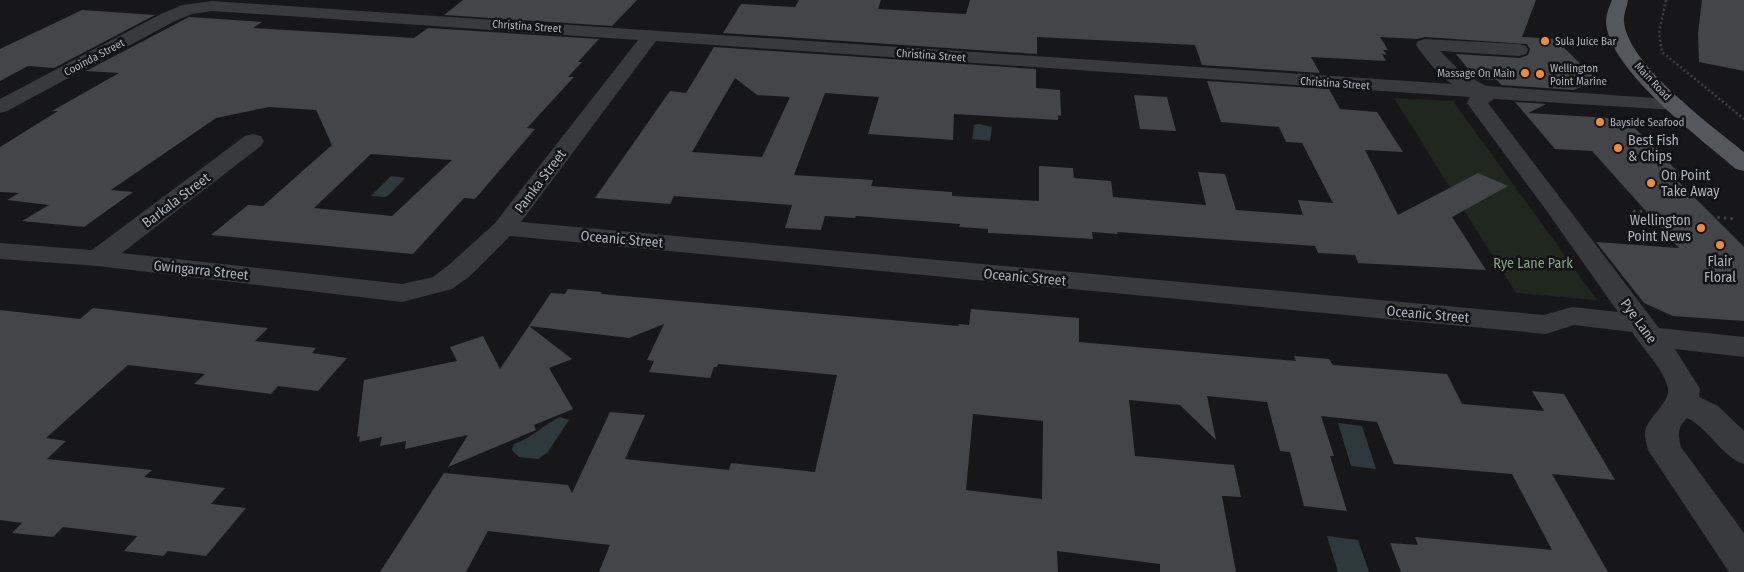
<svg xmlns="http://www.w3.org/2000/svg" width="1744" height="572" font-family="'Fira Sans Condensed',sans-serif">
<rect width="100%" height="100%" fill="#171719"/>
<polygon fill="#1f271f" points="1394,98 1453,101 1597,300 1516,293"/>
<g fill="#2d393d">
<polygon points="979,124 992,127 990,141 972,139 974,125"/>
<polygon points="391,176 405,178 389,195 385,197 371,196"/>
<path d="M560,417L569,420L547,453L538,459L519,457L512,450L514,444C532,438 543,425 560,417Z"/>
<polygon points="1338,423 1362,426 1376,469 1351,466"/>
<polygon points="1327,536 1358,540 1369,572 1338,572"/>
</g>
<g fill="#434549" fill-rule="evenodd">
<polygon points="463,0 637,0 612,26 444,15"/>
<polygon points="799,0 881,0 878,9 966,14 970,0 1536,0 1522,37 1555,39 1597,80 1574,90 1501,85 1497,80 1486,80 1482,75 1473,75 1456,54 1520,58 1528,55 1530,49 1527,44 1425,37 1417,39 1380,37 1388,50 1383,50 1387,55 1382,54 1386,61 1311,57 1320,73 1202,65 1195,45 1037,37 1037,54 723,33 741,4 795,7"/>
<polygon points="1702,0 1744,0 1744,71 1699,62 1698,33"/>
<polygon points="82,10 155,15 54,68 28,66 0,81 0,49"/>
<path d="M189,17L262,22L253,28L414,38L428,28L599,39L578,62H582L568,77H574L527,128L535,129L475,199L464,198L413,254L211,235L248,205L263,206L332,145L316,110L269,107L216,118L111,190L133,192L84,227L22,221L49,205L7,200L19,193L0,192V147L58,111H52L119,73L86,71ZM371,154L452,160L392,216L314,208Z"/>
<path d="M714,47L1036,69V88L1060,90L1061,116L1058,115V120L954,114L953,140L868,134L879,97L825,93L794,175L873,180L871,186L952,192V196L1039,201V166L1073,168L1074,178L1111,181L1113,197L1206,205L1198,172L1225,174L1236,210L1303,215L1298,200L1333,203L1302,143L1286,142L1279,127L1221,122L1207,81L1329,89L1340,109L1377,112L1403,152L1365,150L1398,215L1478,173L1508,186L1452,217L1486,270L1358,263L1355,255L1318,253L1315,246L1117,232L1118,234L1092,232L1093,239L1027,235L988,233V229L959,227L960,224L856,216L855,218L825,216L821,230L785,228L792,205L674,196L670,204L595,198L670,91L686,93ZM735,78L757,95L790,97L762,157L692,152Z"/>
<polygon points="1134,95 1167,97 1176,131 1140,129"/>
<polygon points="1515,102 1546,104 1528,113 1626,119 1684,178 1674,177 1744,247 1744,321 1673,316 1644,303 1596,242 1679,248 1592,151 1555,149"/>
<path d="M568,289L602,292L601,294L958,326L959,324L969,325L971,309L1079,318V342L1296,361L1294,356L1329,359L1333,365L1447,374L1462,404L1544,411L1532,391L1564,394L1615,480L1552,474L1608,572H1401L1390,543L1418,545L1415,537L1552,550L1512,474L1394,464L1377,422L1321,416L1334,456H1330L1347,511L1304,506L1290,452L1280,451L1267,402L1207,396L1216,440L1180,405L1129,400L1135,456L1234,465L1241,497L1222,496L1236,572H1160V564L1057,551L1058,572H599L610,545L488,531L466,572H380L444,473L568,485L572,493L610,412L645,415L625,459L729,470L731,463L815,472L837,375L718,364L717,367H714L710,378L649,372L654,361L647,360L664,324L629,338L529,326L572,359L549,368L573,409L534,425L536,430L448,467L468,435L405,449L406,441L380,446L382,437L359,442L360,436L357,437L364,380L457,361L450,347L483,336L500,369L551,293L565,294ZM973,414L1043,421L1042,499L966,490Z"/>
<polygon points="93,308 268,328 255,341 316,348 312,353 347,358 318,391 278,386 271,394 194,384 205,374 128,365 46,438 66,441 47,459 152,470 144,477 225,488 211,504 246,508 206,556 168,551 163,556 124,551 137,536 63,527 53,537 12,533 22,523 0,520 0,310 80,319"/>
</g>
<g fill="none" stroke-linecap="round" stroke-linejoin="round">
<polyline stroke="#3e4145" stroke-width="2.5" stroke-dasharray="2 2.5" stroke-linecap="butt" points="1666,0 1659,33 1662,52 1744,119"/>
<polyline stroke="#3e4145" stroke-width="3" stroke-dasharray="2.5 4" stroke-linecap="butt" points="1633,211 1736,219"/>
<path fill="#383a3e" fill-rule="evenodd" d="M212,1L1452,84C1437,74 1426,59 1416,45L1418,41L1425,39L1519,44L1526,46L1528,50L1526,54L1519,56L1440,51L1461,72L1486,86L1682,100L1685,104L1682,108L1675,110L1494,99L1488,103L1659,328L1744,337V357L1675,349L1700,389L1699,397L1718,406L1744,431V464C1720,456 1710,429 1687,418C1677,428 1678,434 1681,447L1744,533V572H1729L1648,450C1647,444 1644,437 1645,431C1649,416 1671,401 1668,388C1663,368 1643,349 1632,332L1574,325L1546,334L510,236L470,276L452,289L402,302L98,266L0,259V243L92,250L245,136L253,134L261,136L264,141L261,146L122,253L402,284L433,277L450,264L495,223L638,40L212,11L192,14L173,22L7,111L0,113V99L161,14L182,5ZM656,41L1470,97L1467,103L1546,210L1618,312L1572,307L1544,315L521,222Z"/>
<path fill="#54585d" fill-rule="evenodd" d="M1612,0H1628C1627,7 1623,15 1624,22C1628,65 1712,126 1744,152V171L1736,169C1701,139 1608,69 1606,22C1606,15 1609,7 1612,0Z"/>
</g>
<g fill="#f08c38" stroke="#121214" stroke-width="2">
<circle cx="1545" cy="41" r="5"/>
<circle cx="1525" cy="73" r="5"/>
<circle cx="1540" cy="74" r="5"/>
<circle cx="1600" cy="122" r="5"/>
<circle cx="1618" cy="148" r="5"/>
<circle cx="1651" cy="183" r="5"/>
<circle cx="1701" cy="228" r="5"/>
<circle cx="1720" cy="245" r="5"/>
</g>
<g text-anchor="middle" stroke-width="5" stroke-linejoin="round" paint-order="stroke">
<g font-size="11" fill="#a9b1b9" stroke="#121214">
<text transform="translate(527 26) rotate(4)" y="4">Christina Street</text>
<text transform="translate(931 55) rotate(4)" y="4">Christina Street</text>
<text transform="translate(94 57) rotate(-28)" y="4">Cooinda Street</text>
<text transform="translate(1653 81) rotate(47)" y="4">Main Road</text>
<text transform="translate(1335 83) rotate(4)" y="4">Christina Street</text>
</g>
<g font-size="11" fill="#a9b1b9" stroke="#121214" text-anchor="start">
<text x="1555" y="45">Sula Juice Bar</text>
<text x="1550" y="72">Wellington<tspan x="1550" dy="13">Point Marine</tspan></text>
<text x="1515" y="77" text-anchor="end">Massage On Main</text>
<text x="1610" y="126">Bayside Seafood</text>
</g>
<g font-size="14" fill="#a9b1b9" stroke="#121214" text-anchor="start">
<text x="1628" y="145">Best Fish<tspan x="1628" dy="16">&amp; Chips</tspan></text>
<text x="1661" y="180">On Point<tspan x="1661" dy="16">Take Away</tspan></text>
<text x="1691" y="225" text-anchor="end">Wellington<tspan x="1691" dy="16">Point News</tspan></text>
<text x="1720" y="266" text-anchor="middle">Flair<tspan x="1720" dy="16">Floral</tspan></text>
</g>
<g font-size="14" fill="#a9b1b9" stroke="#121214">
<text transform="translate(540 181) rotate(-53)" y="5">Pamka Street</text>
<text transform="translate(176 200) rotate(-37)" y="5">Barkala Street</text>
<text transform="translate(622 239) rotate(5)" y="5">Oceanic Street</text>
<text transform="translate(201 270) rotate(6)" y="5">Gwingarra Street</text>
<text transform="translate(1025 277) rotate(5)" y="5">Oceanic Street</text>
<text transform="translate(1428 314) rotate(5)" y="5">Oceanic Street</text>
<text transform="translate(1639 321) rotate(54)" y="5">Pye Lane</text>
</g>
<g font-size="14" fill="#85a380" stroke="#121214">
<text x="1533" y="268">Rye Lane Park</text>
</g>
</g>
</svg>
